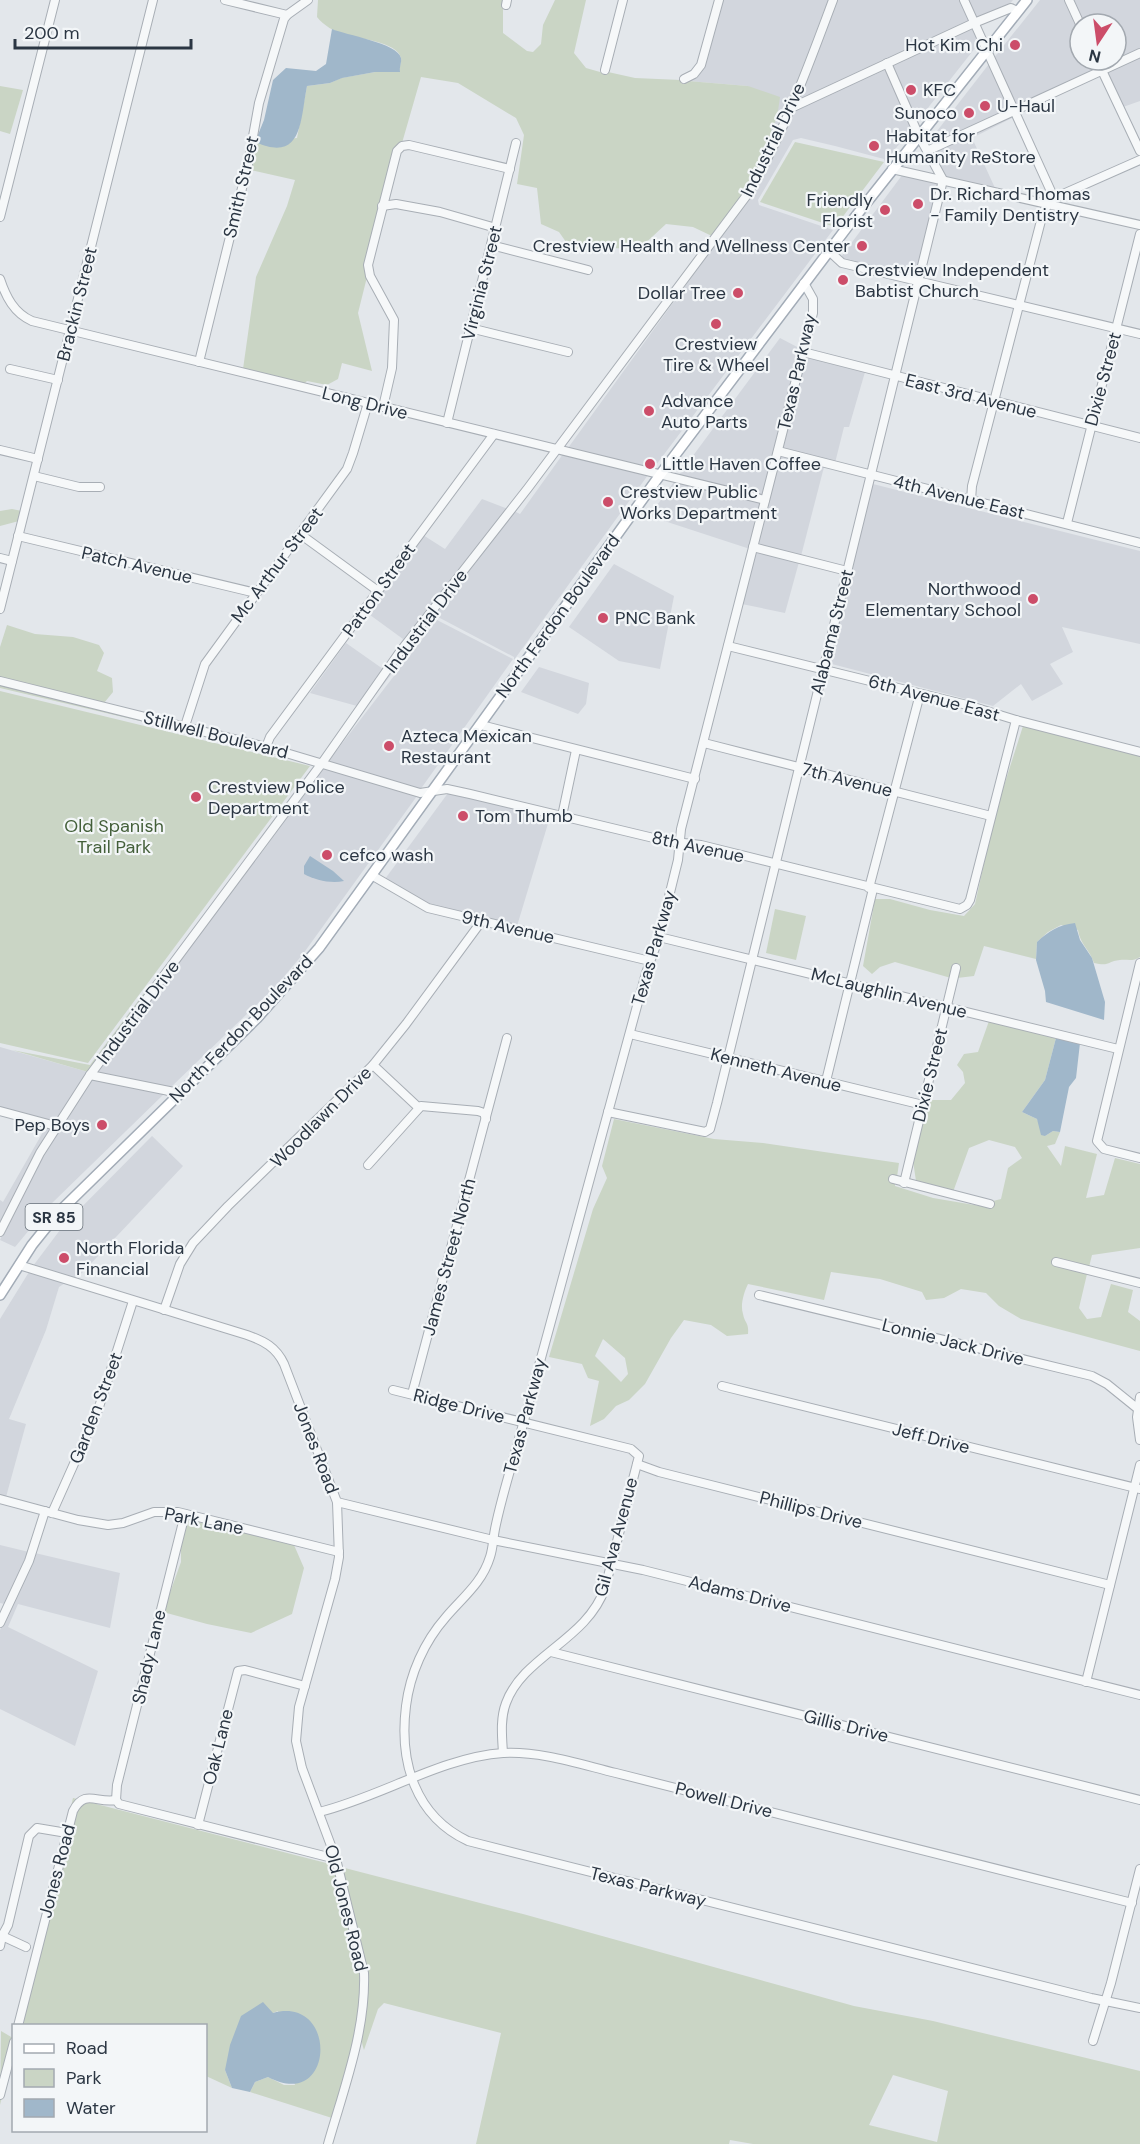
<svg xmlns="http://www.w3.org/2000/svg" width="1140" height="2144" font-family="'DM Sans',sans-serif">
<rect width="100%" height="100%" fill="#e3e7eb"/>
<g fill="#d2d6dd">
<polygon points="723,0 829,0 789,105 757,172 771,130 777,118 748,86 688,81 704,66"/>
<polygon points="836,0 960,0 970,21 797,102"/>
<polygon points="967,0 1013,0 1009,5 975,18"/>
<polygon points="1040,0 1066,0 1080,30 1080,60 1094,60 1098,69 1016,107 993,59"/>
<polygon points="1073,0 1140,0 1140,49 1104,66 1101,60 1116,60 1116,24 1084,24"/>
<polygon points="972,27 979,43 916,123 891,65"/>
<polygon points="1140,57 1140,101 1123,107 1106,72"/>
<polygon points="989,64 1011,110 929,147 927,144"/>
<polygon points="885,68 912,128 885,162 884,159 835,146 801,138 793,140 758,200 759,205 833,230 653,469 568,448 751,195 793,111"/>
<polygon points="1013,116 1014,117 972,138 995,188 945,177 932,153"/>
<polygon points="903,174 939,183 916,278 843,260 841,257"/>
<polygon points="780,338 801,349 763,496 678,476"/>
<polygon points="805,356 865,372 849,427 844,427 835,463 782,448"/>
<polygon points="563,454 648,475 514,660 514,657 438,617 435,618 356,720 402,655 514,511 520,514"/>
<polygon points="780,455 824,467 801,556 757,545"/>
<polygon points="674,482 761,502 750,549 649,516"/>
<polygon points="873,484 1140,551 1140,644 1062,627 1073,652 1050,664 1063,684 1032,701 1021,684 993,706 828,663"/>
<polygon points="482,499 508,509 321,760 320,759 357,706 310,693 346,643 383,669 403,639 366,612 423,535 445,549"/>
<polygon points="755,551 799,562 785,613 742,604"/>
<polygon points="614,564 674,596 660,669 619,661 569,627"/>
<polygon points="437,620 513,659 420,790 327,763"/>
<polygon points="539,667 589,683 586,704 578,714 521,692"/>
<polygon points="323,767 417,796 303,954 276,986 170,1088 97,1073"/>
<polygon points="448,793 550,817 517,926 429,905 385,879"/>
<polygon points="0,1047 88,1072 54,1122 0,1107"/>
<polygon points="91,1079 164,1094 50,1205 15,1247 0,1240 42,1155"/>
<polygon points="40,1125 51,1128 0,1225 0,1200 3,1202 43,1132"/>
<polygon points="152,1136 183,1166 82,1273 73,1278 33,1266 63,1226"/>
<polygon points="29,1272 65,1283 59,1287 46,1330 9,1419 26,1424 6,1497 0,1495 0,1319"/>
<polygon points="0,1545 29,1552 5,1604 0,1603"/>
<polygon points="35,1553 120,1573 110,1628 18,1604 8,1627 98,1671 75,1746 0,1709 0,1630"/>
</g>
<g fill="#cad5c5" fill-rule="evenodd">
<path d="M318,0H503V33L527,51L533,52L541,44L543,25L555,0H586L574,53L586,68L607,74L608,72L635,78L681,80L682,84L688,81L748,86L780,97L777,118L771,130L773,135L746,192L714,237L693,227L666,224L639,249L611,248L592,253L571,249L559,232L541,224L537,188L517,184L524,135L516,118L458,83L421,77L402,143L393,152L365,264L367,277L358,313L372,371L342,363L338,379L327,385L307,381L304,384L243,369L256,277L287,206L295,180L251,170L255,142L297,138L307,86L330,83L341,78L375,72H399C399,68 402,61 401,58C398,42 357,38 345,35C334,31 324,26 317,17Z"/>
<polygon points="0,86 23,90 10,134 0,131"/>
<polygon points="795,142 884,162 835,227 760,202"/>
<polygon points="12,509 22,511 19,521 0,526 0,511"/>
<polygon points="7,625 35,634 73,637 99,645 104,653 97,671 112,678 113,692 104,703 0,677 0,647"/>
<polygon points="0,684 178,728 178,730 0,688"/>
<polygon points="0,691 310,766 88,1063 0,1043"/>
<path d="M1023,726L1140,756V957C1132,962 1128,959 1120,960C1107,961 1110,967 1094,963C1090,950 1080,944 1078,930L1061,925L1048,932L1037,942L1036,959L984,946L974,976L957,978L960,966L954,964L951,978L895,962L880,967L872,974L863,966L875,899H890L930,910L964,916L975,904L995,814Z"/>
<polygon points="775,909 806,916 796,960 766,953"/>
<polygon points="150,985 153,987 88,1072 12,1050 90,1065"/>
<path d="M989,1021L1056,1038L1045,1080L1022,1112L1037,1119L1045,1136L1053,1131L1060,1132L1055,1144L1047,1146L1061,1166L1065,1146L1097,1154L1086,1198L1104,1195L1115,1158L1140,1164V1248L1092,1255L1089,1267L1054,1258L1053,1265L1087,1274L1079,1308L1087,1319L1101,1317L1111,1284L1133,1290L1128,1312L1140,1321V1351L1021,1319L999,1306L986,1293L961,1289L944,1298L926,1300L922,1292L880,1279L831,1272L824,1300L748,1284C744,1292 740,1305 743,1314C745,1324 749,1322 748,1334L727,1336L711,1325L684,1320L671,1338L645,1384L629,1400L616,1406L604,1419L590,1426L599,1381L588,1378L582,1364L549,1357L593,1209L607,1178L602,1166L614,1119L714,1139L763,1143L899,1163L897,1177L891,1176L890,1182L895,1183V1186L933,1198L992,1208L993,1201L1001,1199L1008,1168L1022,1158L1015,1147L989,1140L969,1148L953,1192L916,1181L913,1161L929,1100H951L965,1083L963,1072L957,1065L964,1054L978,1052ZM603,1339L625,1358L628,1374L621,1382L595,1356Z"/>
<polygon points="186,1519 294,1545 304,1568 292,1614 251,1633 207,1624 163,1612 181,1562 181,1538"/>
<path d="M73,1798L334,1865L361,1973C363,2023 346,2071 332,2118L250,2092L255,2082L268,2077L284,2085H295L278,2011L273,2013L225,2070L232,2088L206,2076V2026H19Z"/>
<path d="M341,1867L523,1914L854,2006L933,2021L1140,2071V2144H753L730,2140L729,2144H476L501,2033L384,2003L378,2009L364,2050C355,2025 371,1997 367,1971C361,1936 350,1901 341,1867ZM893,2075L948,2091L937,2142L869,2125Z"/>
<polygon points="1,2031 13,2038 14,2055 12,2055 0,2105"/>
</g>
<g fill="#a0b7ca">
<path d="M332,29C345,35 398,43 401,58C402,62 399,67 400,72H375L342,78L330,83L307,86C300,121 303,163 255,142L264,120L273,80L286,68L316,71L326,64Z"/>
<path d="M310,856L333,871L344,881C331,884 315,880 304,874V866Z"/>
<path d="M1075,923L1080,940L1092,958L1105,1002L1104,1020L1046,1002L1045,991L1036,960L1037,942C1049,931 1058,925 1075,923Z"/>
<polygon points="1056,1038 1080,1043 1076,1078 1069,1087 1060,1132 1053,1131 1045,1136 1041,1135 1037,1119 1022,1112 1045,1080"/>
<path d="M263,2002L273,2013C339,1995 335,2113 268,2077L255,2082L250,2092L232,2088L225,2070L230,2045L241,2016Z"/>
</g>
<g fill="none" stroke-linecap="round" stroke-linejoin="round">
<g stroke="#a8aeb5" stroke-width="10">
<g id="minor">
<polyline points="225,0 287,15 308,0"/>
<polyline points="964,0 1054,198"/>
<polyline points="1069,0 1080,24"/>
<polyline points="506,5 507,0"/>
<polyline points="1097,60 1140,151"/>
<polyline points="605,70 623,0"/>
<polyline points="684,79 694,74 701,65 719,0"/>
<polyline points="791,108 974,23 1011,8 1017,11"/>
<polyline points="927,151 1140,53"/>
<polyline points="892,169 1140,225"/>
<polyline points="382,206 396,204 440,212 496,228"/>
<polyline points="0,217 55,0"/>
<polyline points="491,245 588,270"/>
<polyline points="829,251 842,263 1140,334"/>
<path d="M0,279C6,297 14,313 32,321L765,500"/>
<path d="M804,283L813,299V313L681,829L678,860L659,937L646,973C606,1124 564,1274 523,1424C514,1459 502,1494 495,1529C493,1539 493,1548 490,1557C482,1583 463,1597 446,1617C424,1642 410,1674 406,1706C399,1762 415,1816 468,1841L1091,1998L1140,2008"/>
<polyline points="470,328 568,352"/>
<polyline points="803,352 1140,438"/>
<polyline points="199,362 248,164 259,103 284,19 287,15"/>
<polyline points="10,369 58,380"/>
<polyline points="383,407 392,368 394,320 370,276 368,265 397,151 402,146 409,145 510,169"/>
<polyline points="447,423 516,143"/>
<polyline points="0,450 38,459"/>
<polyline points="778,451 1140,543"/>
<polyline points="34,476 79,487 100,487"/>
<polyline points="971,500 972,486 1043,213 1048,204 1054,198 1140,160"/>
<polyline points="1067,523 1140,234"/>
<polyline points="300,534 378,591"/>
<polyline points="18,536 256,593"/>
<polyline points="753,547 847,571"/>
<polyline points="0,558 12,561"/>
<polyline points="0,609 153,0"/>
<polyline points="728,646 967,705 1016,720 1140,752"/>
<polyline points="0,681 266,747 420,793 447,789 470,794 666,841 701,845 960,909 967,905 970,900 1016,720"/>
<polyline points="481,725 695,779"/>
<polyline points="185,726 205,664 347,469 353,453 368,403"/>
<polyline points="704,743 991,816"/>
<polyline points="266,747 270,737 494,434"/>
<polyline points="562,816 576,750"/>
<polyline points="373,876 428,908 650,961"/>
<polyline points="869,888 920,694"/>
<polyline points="659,937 1118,1049"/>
<polyline points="1140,963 1097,1141 1104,1149 1140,1158"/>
<polyline points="630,1034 923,1105"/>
<polyline points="373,1065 419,1108"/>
<polyline points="90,1075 179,1093"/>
<polyline points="826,1081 873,889"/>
<polyline points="0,1111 56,1126"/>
<polyline points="608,1112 705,1132 710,1129 717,1103 943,180 919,136 887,63"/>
<polyline points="368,1165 421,1106 478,1111 484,1113 486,1119"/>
<polyline points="893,1179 990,1204"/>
<polyline points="904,1183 956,968"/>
<path d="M0,1232L40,1153L90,1075L322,763L399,653L528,488L747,195C784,134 808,67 833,0"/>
<polyline points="1056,1262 1140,1283"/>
<path d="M19,1265L247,1335C264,1341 276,1347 284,1364L337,1502L339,1557L335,1579L299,1707L296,1741L302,1768L336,1859L364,1973C366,2031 344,2088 328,2144"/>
<polyline points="759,1295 1092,1376 1107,1384 1138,1409"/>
<polyline points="164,1310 180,1264 193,1243 228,1206 373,1065 406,1024 481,922"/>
<polyline points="722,1386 1140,1489"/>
<path d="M393,1390L631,1449L639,1456L605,1588C587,1640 523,1656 506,1703C500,1719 502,1736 503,1753"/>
<polyline points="412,1394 507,1038"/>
<polyline points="1140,1397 1137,1417 1140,1440"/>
<polyline points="637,1464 659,1472 1110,1585"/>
<polyline points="0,1499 78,1520 108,1525 123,1523 154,1512 178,1512 339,1552"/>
<polyline points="337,1502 493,1540 643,1570 1140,1695"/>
<polyline points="52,1513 98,1410 133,1301"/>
<polyline points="0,1623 29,1561 45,1511"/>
<polyline points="551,1652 1140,1800"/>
<polyline points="1086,1682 1140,1465"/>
<polyline points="116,1800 117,1785 185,1514"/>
<path d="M319,1812C378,1798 442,1757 503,1753C541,1751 579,1764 616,1773L1132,1903"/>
<polyline points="198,1825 238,1671 245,1670 305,1686"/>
<polyline points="0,1935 26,1947"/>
<polyline points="0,1946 2,1936 8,1925 29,1836 37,1828 67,1833"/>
<path d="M18,2026L73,1811C85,1788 97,1804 116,1800L119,1804L336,1859"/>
<polyline points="1093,2041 1111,1983 1140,1869"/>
<polyline points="0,2095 14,2042"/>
</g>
</g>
<g stroke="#a3acb7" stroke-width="12">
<polyline id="major" points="0,1295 32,1245 57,1214 257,1018 319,948 660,475 848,226 1027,0"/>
</g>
<use href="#minor" stroke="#f6f8f9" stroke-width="8"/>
<use href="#major" stroke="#fff" stroke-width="9"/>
</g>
<g fill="#cc4d69" stroke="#f3f6f8" stroke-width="2">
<circle cx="1015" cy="45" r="6"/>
<circle cx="911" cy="90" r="6"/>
<circle cx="985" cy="106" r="6"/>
<circle cx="969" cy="113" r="6"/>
<circle cx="874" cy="146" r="6"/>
<circle cx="918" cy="204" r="6"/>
<circle cx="885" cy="210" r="6"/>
<circle cx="862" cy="246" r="6"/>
<circle cx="843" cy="280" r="6"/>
<circle cx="738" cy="293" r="6"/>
<circle cx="716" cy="324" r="6"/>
<circle cx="649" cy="411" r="6"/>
<circle cx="650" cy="464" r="6"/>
<circle cx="608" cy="502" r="6"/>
<circle cx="1033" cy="599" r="6"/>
<circle cx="603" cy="618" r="6"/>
<circle cx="389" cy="746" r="6"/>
<circle cx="196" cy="797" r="6"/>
<circle cx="463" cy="816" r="6"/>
<circle cx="327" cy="855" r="6"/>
<circle cx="102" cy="1125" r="6"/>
<circle cx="64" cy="1258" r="6"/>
</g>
<g text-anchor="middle" stroke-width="4.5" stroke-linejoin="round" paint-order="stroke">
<rect fill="#f3f6f8" stroke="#677079" stroke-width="1.5" x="25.5" y="1204" width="57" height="26" rx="4.5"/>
<g font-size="16" font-weight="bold" fill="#2b3643">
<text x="54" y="1223">SR 85</text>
</g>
<g font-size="18" fill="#2b3643" stroke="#f3f6f8" text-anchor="start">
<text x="1003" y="51" text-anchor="end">Hot Kim Chi</text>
<text x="923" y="96">KFC</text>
<text x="997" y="112">U-Haul</text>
<text x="957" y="119" text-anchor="end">Sunoco</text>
<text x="886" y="142">Habitat for<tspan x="886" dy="21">Humanity ReStore</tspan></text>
<text x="930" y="200">Dr. Richard Thomas<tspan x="930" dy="21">- Family Dentistry</tspan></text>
<text x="873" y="206" text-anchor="end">Friendly<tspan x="873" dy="21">Florist</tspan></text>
<text x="850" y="252" text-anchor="end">Crestview Health and Wellness Center</text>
<text x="855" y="276">Crestview Independent<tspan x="855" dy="21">Babtist Church</tspan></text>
<text x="726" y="299" text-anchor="end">Dollar Tree</text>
<text x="716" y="350" text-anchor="middle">Crestview<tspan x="716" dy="21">Tire &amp; Wheel</tspan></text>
<text x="661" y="407">Advance<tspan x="661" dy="21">Auto Parts</tspan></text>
<text x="662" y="470">Little Haven Coffee</text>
<text x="620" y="498">Crestview Public<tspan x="620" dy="21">Works Department</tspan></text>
<text x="1021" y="595" text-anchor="end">Northwood<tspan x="1021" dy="21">Elementary School</tspan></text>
<text x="615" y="624">PNC Bank</text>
<text x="401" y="742">Azteca Mexican<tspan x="401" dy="21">Restaurant</tspan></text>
<text x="208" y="793">Crestview Police<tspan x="208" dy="21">Department</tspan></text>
<text x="475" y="822">Tom Thumb</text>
<text x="339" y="861">cefco wash</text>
<text x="90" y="1131" text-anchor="end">Pep Boys</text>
<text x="76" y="1254">North Florida<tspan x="76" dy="21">Financial</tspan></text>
</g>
<g font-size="18" fill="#2b3643" stroke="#f3f6f8">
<text transform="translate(773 140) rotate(-64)" y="6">Industrial Drive</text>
<text transform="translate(241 187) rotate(-77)" y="6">Smith Street</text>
<text transform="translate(482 283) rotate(-76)" y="6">Virginia Street</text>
<text transform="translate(77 304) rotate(-76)" y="6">Brackin Street</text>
<text transform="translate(797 372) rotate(-77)" y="6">Texas Parkway</text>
<text transform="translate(1103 379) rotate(-75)" y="6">Dixie Street</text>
<text transform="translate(971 396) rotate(14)" y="6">East 3rd Avenue</text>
<text transform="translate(365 403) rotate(14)" y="6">Long Drive</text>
<text transform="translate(959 497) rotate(14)" y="6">4th Avenue East</text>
<text transform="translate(137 565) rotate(13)" y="6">Patch Avenue</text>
<text transform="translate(277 565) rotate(-53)" y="6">Mc Arthur Street</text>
<text transform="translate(379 590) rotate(-54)" y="6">Patton Street</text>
<text transform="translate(558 616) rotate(-54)" y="6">North Ferdon Boulevard</text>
<text transform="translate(426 621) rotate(-53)" y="6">Industrial Drive</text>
<text transform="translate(832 632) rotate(-76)" y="6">Alabama Street</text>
<text transform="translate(934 698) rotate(15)" y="6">6th Avenue East</text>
<text transform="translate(216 735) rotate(14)" y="6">Stillwell Boulevard</text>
<text transform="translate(847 780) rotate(14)" y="6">7th Avenue</text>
<text transform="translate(698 847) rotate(12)" y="6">8th Avenue</text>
<text transform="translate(508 927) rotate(13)" y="6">9th Avenue</text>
<text transform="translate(654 948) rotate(-74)" y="6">Texas Parkway</text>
<text transform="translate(889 993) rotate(14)" y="6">McLaughlin Avenue</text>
<text transform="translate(138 1012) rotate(-53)" y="6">Industrial Drive</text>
<text transform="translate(241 1029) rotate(-46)" y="6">North Ferdon Boulevard</text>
<text transform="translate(776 1070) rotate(14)" y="6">Kenneth Avenue</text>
<text transform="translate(930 1075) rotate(-76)" y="6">Dixie Street</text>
<text transform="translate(321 1117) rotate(-45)" y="6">Woodlawn Drive</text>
<text transform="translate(449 1257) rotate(-75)" y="6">James Street North</text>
<text transform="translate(953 1342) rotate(14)" y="6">Lonnie Jack Drive</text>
<text transform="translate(459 1406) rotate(14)" y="6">Ridge Drive</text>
<text transform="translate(96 1408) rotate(-69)" y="6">Garden Street</text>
<text transform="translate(525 1416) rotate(-75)" y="6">Texas Parkway</text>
<text transform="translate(931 1438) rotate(14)" y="6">Jeff Drive</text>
<text transform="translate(316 1448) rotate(69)" y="6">Jones Road</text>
<text transform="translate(811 1510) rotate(14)" y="6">Phillips Drive</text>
<text transform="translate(204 1521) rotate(11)" y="6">Park Lane</text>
<text transform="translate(616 1537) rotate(-75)" y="6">Gil Ava Avenue</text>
<text transform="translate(740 1594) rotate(14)" y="6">Adams Drive</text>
<text transform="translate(149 1657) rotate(-77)" y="6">Shady Lane</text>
<text transform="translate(846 1726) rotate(14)" y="6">Gillis Drive</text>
<text transform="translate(218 1747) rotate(-76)" y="6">Oak Lane</text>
<text transform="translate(724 1800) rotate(14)" y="6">Powell Drive</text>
<text transform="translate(57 1871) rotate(-75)" y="6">Jones Road</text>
<text transform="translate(648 1887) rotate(14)" y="6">Texas Parkway</text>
<text transform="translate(346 1908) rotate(76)" y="6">Old Jones Road</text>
</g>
<g font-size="18" fill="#435f39" stroke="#f3f6f8">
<text x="114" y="832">Old Spanish<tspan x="114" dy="21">Trail Park</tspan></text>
</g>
</g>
<rect x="12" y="2024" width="195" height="108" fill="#f3f6f8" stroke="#a3a9b0" stroke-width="1.5"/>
<rect x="24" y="2044" width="30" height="9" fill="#ffffff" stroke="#a3a9b0" stroke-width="1.5"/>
<text x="66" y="2054" font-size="18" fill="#2b3643">Road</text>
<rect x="24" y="2069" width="30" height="18" fill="#cad5c5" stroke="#a3a9b0" stroke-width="1.5"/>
<text x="66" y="2084" font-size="18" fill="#2b3643">Park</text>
<rect x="24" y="2099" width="30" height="18" fill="#a0b7ca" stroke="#a3a9b0" stroke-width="1.5"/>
<text x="66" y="2114" font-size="18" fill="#2b3643">Water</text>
<g transform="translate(1098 42) rotate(193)"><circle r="28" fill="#f3f6f8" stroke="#a3a9b0" stroke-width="1.5"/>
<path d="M0-4.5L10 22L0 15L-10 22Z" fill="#cc4d69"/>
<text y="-9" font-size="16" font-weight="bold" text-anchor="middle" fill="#2b3643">N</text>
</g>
<path d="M15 39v9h176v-9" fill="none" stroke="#2b3643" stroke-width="3"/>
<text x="24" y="39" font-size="18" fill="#2b3643" stroke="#f3f6f8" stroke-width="4.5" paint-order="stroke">200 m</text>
</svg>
